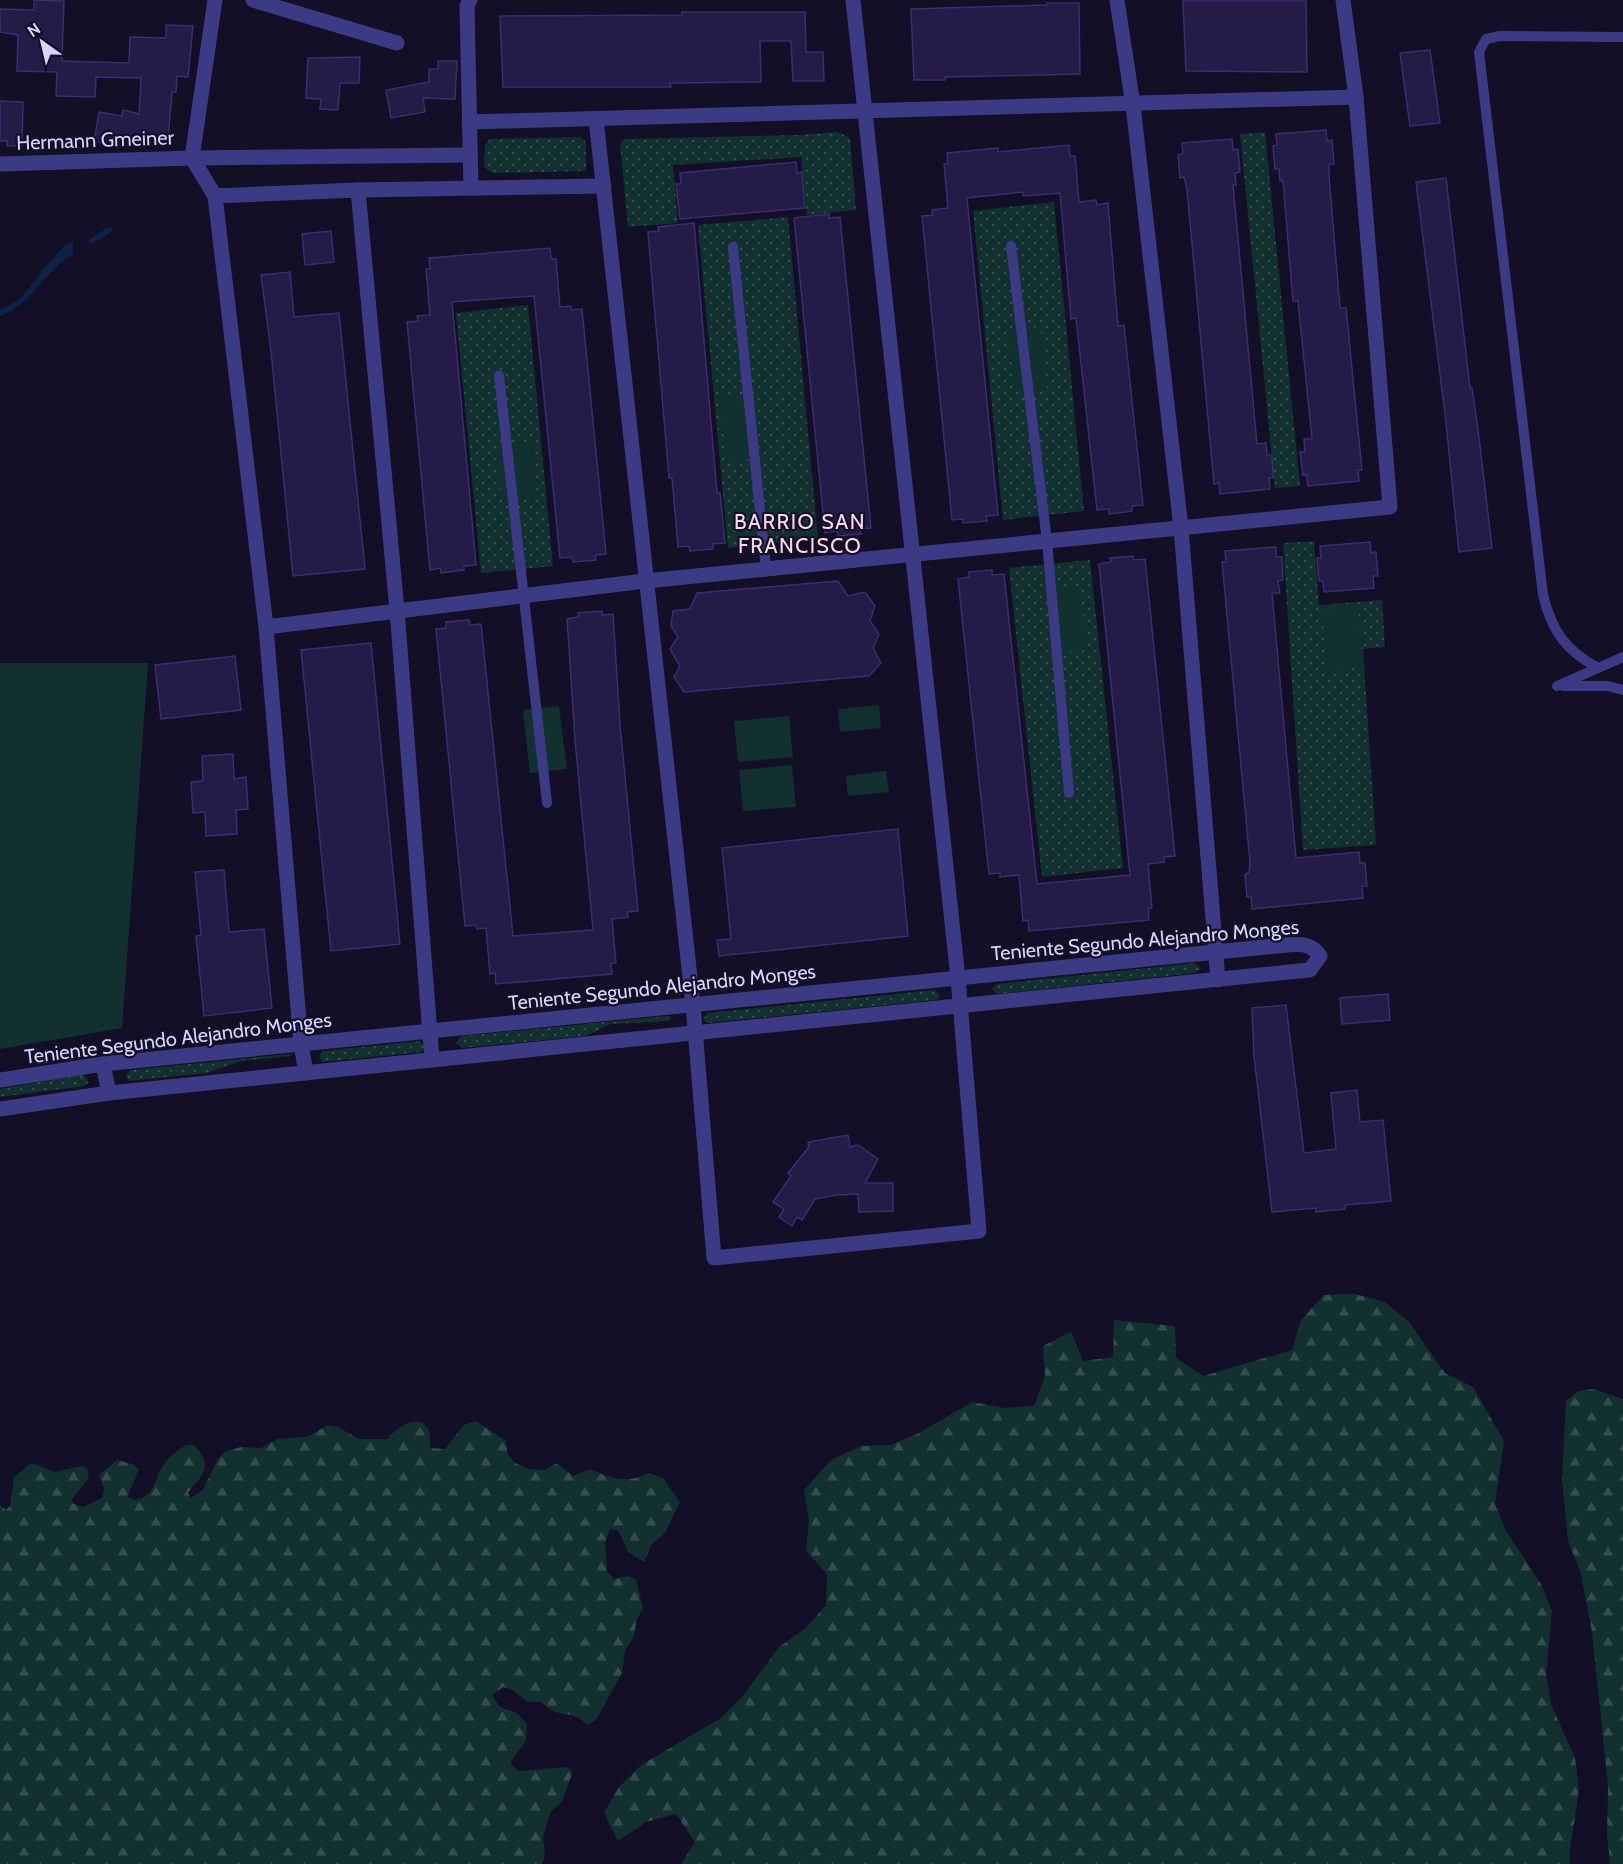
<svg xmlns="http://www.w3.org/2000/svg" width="1623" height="1864" font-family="Cabin,sans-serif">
<defs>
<pattern id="grass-dots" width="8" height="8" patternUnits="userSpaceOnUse" patternTransform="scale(1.5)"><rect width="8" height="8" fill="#12302f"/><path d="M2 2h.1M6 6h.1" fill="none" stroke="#344d4e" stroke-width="1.8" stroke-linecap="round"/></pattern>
<pattern id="forest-firs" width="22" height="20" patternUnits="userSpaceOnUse" patternTransform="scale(1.5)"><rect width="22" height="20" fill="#12302f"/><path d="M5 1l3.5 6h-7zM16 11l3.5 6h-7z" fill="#344d4e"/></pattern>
</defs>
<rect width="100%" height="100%" fill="#130f26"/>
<g fill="url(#grass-dots)">
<polygon points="837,132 850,138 856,210 807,215 801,157 673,165 678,223 628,227 620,144 624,139 799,135"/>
<polygon points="1265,132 1300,486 1275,488 1240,134"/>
<polygon points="580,137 586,142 586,171 492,173 484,167 485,145 490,139"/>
<polygon points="1054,202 1084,511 1003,520 973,211"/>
<polygon points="788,217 818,539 728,548 698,225"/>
<polygon points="528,305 553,566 481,573 456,313"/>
<polygon points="1314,541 1319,605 1382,600 1385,647 1363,649 1376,845 1303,850 1283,543"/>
<polygon points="1090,560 1123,868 1042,877 1009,568"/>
<polygon points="1194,963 1201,968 1195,973 997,994 992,989 997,984"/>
<polygon points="935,990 940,996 936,1000 708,1023 703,1019 708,1013"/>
<polygon points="668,1016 671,1019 668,1021 611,1024 586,1036 462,1048 456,1043 461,1036"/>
<polygon points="420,1041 424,1047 421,1052 323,1062 319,1057 323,1051"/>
<polygon points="290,1054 290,1056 242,1061 206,1073 128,1081 126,1076 130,1070"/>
<polygon points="83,1074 89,1082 84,1086 0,1097 0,1089"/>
</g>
<g fill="url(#forest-firs)">
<polygon points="1355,1294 1385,1302 1409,1322 1445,1373 1473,1387 1504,1441 1495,1503 1506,1531 1541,1584 1552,1611 1546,1674 1551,1704 1575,1758 1579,1789 1569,1856 1570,1864 681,1864 695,1842 676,1814 646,1822 618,1841 604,1813 619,1787 641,1765 721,1718 742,1697 779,1647 805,1629 826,1605 827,1574 806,1551 809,1520 804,1490 831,1460 861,1446 891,1445 919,1433 972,1402 1005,1408 1034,1406 1045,1376 1043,1346 1071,1332 1083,1361 1113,1357 1114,1320 1175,1326 1176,1358 1203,1376 1292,1350 1301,1320 1324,1295"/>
<polygon points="1593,1389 1623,1399 1623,1864 1610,1864 1607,1833 1608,1786 1592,1632 1580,1570 1568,1541 1562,1479 1566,1401 1578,1391"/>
<path d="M476,1421L506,1441L508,1455L515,1463L529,1469L544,1470L557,1463L573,1476L591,1469C610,1479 629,1484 649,1473L663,1478L680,1502L665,1533L651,1545L644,1562L628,1552L618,1530L610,1529L605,1543L607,1571L614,1579L628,1576L636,1580L643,1608L637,1619L634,1636L625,1651L622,1673L596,1720L587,1725C570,1707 560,1721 541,1702H527L513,1690L503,1687L492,1695L500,1707L517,1713L527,1724L526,1741L511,1761L512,1766L520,1771L566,1767L571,1770L572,1774L562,1802L551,1811L548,1820L543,1838L545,1856L542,1864H0V1505L6,1510L10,1506L14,1477L30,1464H35L54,1472L83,1466L87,1469L89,1478L71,1500L74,1504L83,1507L102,1498L104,1489L99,1475L117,1460L132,1464L139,1469L127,1497L136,1500C161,1495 152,1467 176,1452C179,1450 184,1445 188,1445C193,1444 197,1448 200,1452C213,1472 197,1479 188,1493L191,1498L203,1490L219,1457L226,1451L241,1447L261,1448L278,1439L307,1437L328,1425L338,1427L359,1439H387C395,1430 418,1411 428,1429C431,1434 429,1442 430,1448L445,1449L464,1425Z"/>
</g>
<g fill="#12302f">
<polygon points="1040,327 1047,388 1015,392 1008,331"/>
<polygon points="754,393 760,458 726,461 720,396"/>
<polygon points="533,441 537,499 502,502 498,444"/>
<polygon points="1080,586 1086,650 1062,652 1056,589"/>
<polygon points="1358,606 1363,667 1327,671 1322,609"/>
<polygon points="0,663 148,663 122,1028 0,1049"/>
<polygon points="879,705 881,728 840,732 838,709"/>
<polygon points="559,706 567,769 530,773 523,710"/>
<polygon points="789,716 793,757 738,762 734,721"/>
<polygon points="792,765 796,807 743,811 739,770"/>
<polygon points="886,771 889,792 848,796 846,776"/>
</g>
<path fill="#0c2248" d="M69,243H73V254C44,271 31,306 0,316V310C29,301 43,261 69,243Z"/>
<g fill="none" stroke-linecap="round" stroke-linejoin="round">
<polyline stroke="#0c2248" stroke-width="6" points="92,241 109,230"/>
</g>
<g fill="#241b47" stroke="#3b2d73" stroke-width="1.5">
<polygon points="34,0 64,1 62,61 129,63 130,37 166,38 166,25 193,26 188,77 177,76 176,92 172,92 168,139 129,138 127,145 94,142 99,112 122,116 123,110 139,114 141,78 96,77 95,97 56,96 57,72 17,71 18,35 0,32 0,9 34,10"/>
<polygon points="1183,1 1306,1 1307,72 1186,71"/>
<polygon points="1047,3 1079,3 1080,74 945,77 945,80 914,80 911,9 1047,5"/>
<polygon points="682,12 805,12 806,52 823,52 824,81 793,81 791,41 760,41 761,82 670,83 671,87 503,87 500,16 682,15"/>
<polygon points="1430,50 1440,123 1410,126 1400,53"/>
<polygon points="360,57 359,83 340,83 338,110 320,109 321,99 306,98 308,58"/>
<polygon points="438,61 457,61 455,99 423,98 425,112 391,118 386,90 429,82 429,69 438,69"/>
<polygon points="0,101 23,102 22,146 7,146 7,141 0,141"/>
<polygon points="1326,130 1327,141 1332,140 1334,164 1329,164 1329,176 1340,308 1346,308 1362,470 1358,470 1359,481 1308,486 1307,475 1303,475 1300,452 1305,452 1304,439 1312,439 1298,301 1293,301 1283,180 1280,181 1279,169 1275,169 1273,146 1277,145 1276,134"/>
<polygon points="1232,139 1233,150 1238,149 1240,172 1235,173 1236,185 1233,185 1257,444 1266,443 1267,455 1272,455 1273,478 1269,478 1270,489 1220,494 1219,483 1214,484 1187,189 1184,177 1180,178 1178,155 1183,154 1182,143"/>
<polygon points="1069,145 1070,156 1075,156 1079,202 1096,200 1097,205 1108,203 1118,326 1124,325 1143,505 1132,506 1132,511 1109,514 1109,509 1097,510 1076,318 1071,319 1060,193 1023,196 1023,192 967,198 998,515 986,516 987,521 963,523 963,519 952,520 922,216 933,215 932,210 948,208 944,164 948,164 947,153 998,148 998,152"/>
<polygon points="796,162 797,173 802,172 805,208 680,219 676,184 681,184 680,173"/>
<polygon points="1446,178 1470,388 1472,388 1478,429 1492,548 1459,552 1446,422 1416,182"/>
<polygon points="829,214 829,218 840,217 871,528 860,529 861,534 838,536 837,531 825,533 794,218"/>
<polygon points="694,223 717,493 720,493 725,543 713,544 713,549 690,551 689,546 678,547 672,478 669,478 648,232 659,231 658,227"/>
<polygon points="331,231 334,262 305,265 302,234"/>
<polygon points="550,248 551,259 556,259 560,307 571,306 571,310 582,309 606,554 595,555 596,560 573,562 572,557 560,558 534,296 504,298 452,302 476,565 464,566 464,570 441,573 440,568 430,570 407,322 418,321 417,316 430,315 426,269 430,269 429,258"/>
<polygon points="290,272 294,317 339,313 365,569 293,576 271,351 261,275"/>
<polygon points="1370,542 1371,553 1376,552 1378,576 1373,576 1374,588 1324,592 1323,581 1319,581 1317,558 1321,558 1320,546"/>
<polygon points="1276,547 1276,557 1282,557 1283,580 1278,581 1280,593 1272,593 1296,858 1359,852 1360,863 1365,863 1367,886 1362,886 1363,898 1252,909 1251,897 1247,897 1245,874 1249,873 1250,862 1222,562 1226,562 1225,551"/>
<polygon points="1133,556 1134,560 1145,559 1175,856 1164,857 1164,862 1148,864 1152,908 1148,909 1149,920 1029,931 1028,920 1023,921 1019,875 1000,877 1000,873 989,874 958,579 969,577 969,572 992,570 992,575 1004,574 1037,884 1130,875 1099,564 1111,562 1110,558"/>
<polygon points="838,581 848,596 865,592 875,606 870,621 879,634 873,648 881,663 869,676 684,692 674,677 680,666 670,649 678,637 671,626 673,611 690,609 697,593"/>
<polygon points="602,611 602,615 613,614 620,725 638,911 627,912 628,917 612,919 616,963 611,963 612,974 496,984 495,973 490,974 486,928 477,929 476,925 465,926 436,629 446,628 446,622 469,620 470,625 481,624 513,936 593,930 575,740 567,619 579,617 578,613"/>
<polygon points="371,643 400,944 331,951 301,650"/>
<polygon points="235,656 241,710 161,719 155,665"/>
<polygon points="233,754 234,779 246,777 248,809 236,810 237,834 206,836 205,812 193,813 191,782 203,781 202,756"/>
<polygon points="898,829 908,936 719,956 717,940 731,939 722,848"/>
<polygon points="224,870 229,932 264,929 272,1008 204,1016 196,936 201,935 195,872"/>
<polygon points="1388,994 1390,1020 1342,1024 1340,998"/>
<polygon points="1286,1005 1304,1153 1336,1149 1331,1093 1357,1090 1360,1122 1383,1120 1391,1201 1345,1205 1345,1209 1316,1212 1316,1208 1272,1212 1254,1056 1252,1008"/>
<polygon points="848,1135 850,1147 858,1145 878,1159 865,1183 893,1183 893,1211 859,1212 858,1194 836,1195 815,1199 802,1220 797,1217 792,1226 779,1217 784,1209 773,1202 791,1176 788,1173 809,1147 808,1142"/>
</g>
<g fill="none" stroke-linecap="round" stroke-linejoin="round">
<g stroke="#3d3a85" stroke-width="10">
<polyline points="1011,246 1047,541 1069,793"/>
<polyline points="733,247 766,569"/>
<polyline points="499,376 547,803"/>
<path d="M1598,668C1565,650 1552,631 1543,595L1479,52L1486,39L1500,36L1623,37"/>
<polyline points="1557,686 1623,657"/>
<polyline points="1563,686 1608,686 1623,690"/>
</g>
<g stroke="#3d3a85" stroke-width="15">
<polyline points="253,0 397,43"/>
<polyline points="470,0 467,6 471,188"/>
<polyline points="1117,0 1133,105 1181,528 1218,980"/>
<polyline points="596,119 693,1005 714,1258 979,1231 958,978 853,0"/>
<polyline points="469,122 1356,97"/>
<polyline points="192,158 215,196 266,627 301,1044 306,1073"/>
<polyline points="192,158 215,0"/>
<polyline points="0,164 192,158 469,155"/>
<polyline points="358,190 397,610 432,1060"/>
<polyline points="215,196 358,190 604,186"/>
<polyline points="266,627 645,581 1390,507 1356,97 1343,0"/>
<polyline points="103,1064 109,1093"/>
<path d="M0,1080L103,1064L1286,945C1301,944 1311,943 1320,956L1310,970L1289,972L109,1093L0,1109"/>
</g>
</g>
<g text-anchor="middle" stroke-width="4.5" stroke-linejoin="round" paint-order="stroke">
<g font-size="20" fill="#d9d4ff" stroke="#130f26">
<text transform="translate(95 140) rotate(-2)" y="7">Hermann Gmeiner</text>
<text transform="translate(1145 940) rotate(-5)" y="7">Teniente Segundo Alejandro Monges</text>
<text transform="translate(662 987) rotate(-6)" y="7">Teniente Segundo Alejandro Monges</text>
<text transform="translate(178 1038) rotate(-7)" y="7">Teniente Segundo Alejandro Monges</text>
</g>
<g font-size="21" letter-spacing="1.5" fill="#ffd6f0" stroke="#130f26">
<text x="800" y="529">BARRIO SAN<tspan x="800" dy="24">FRANCISCO</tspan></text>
</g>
</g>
<g transform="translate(42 42) rotate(326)" stroke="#130f26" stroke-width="4.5" paint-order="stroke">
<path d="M0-4.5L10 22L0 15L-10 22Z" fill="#d9d4ff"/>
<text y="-9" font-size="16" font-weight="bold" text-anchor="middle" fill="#d9d4ff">N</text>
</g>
</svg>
